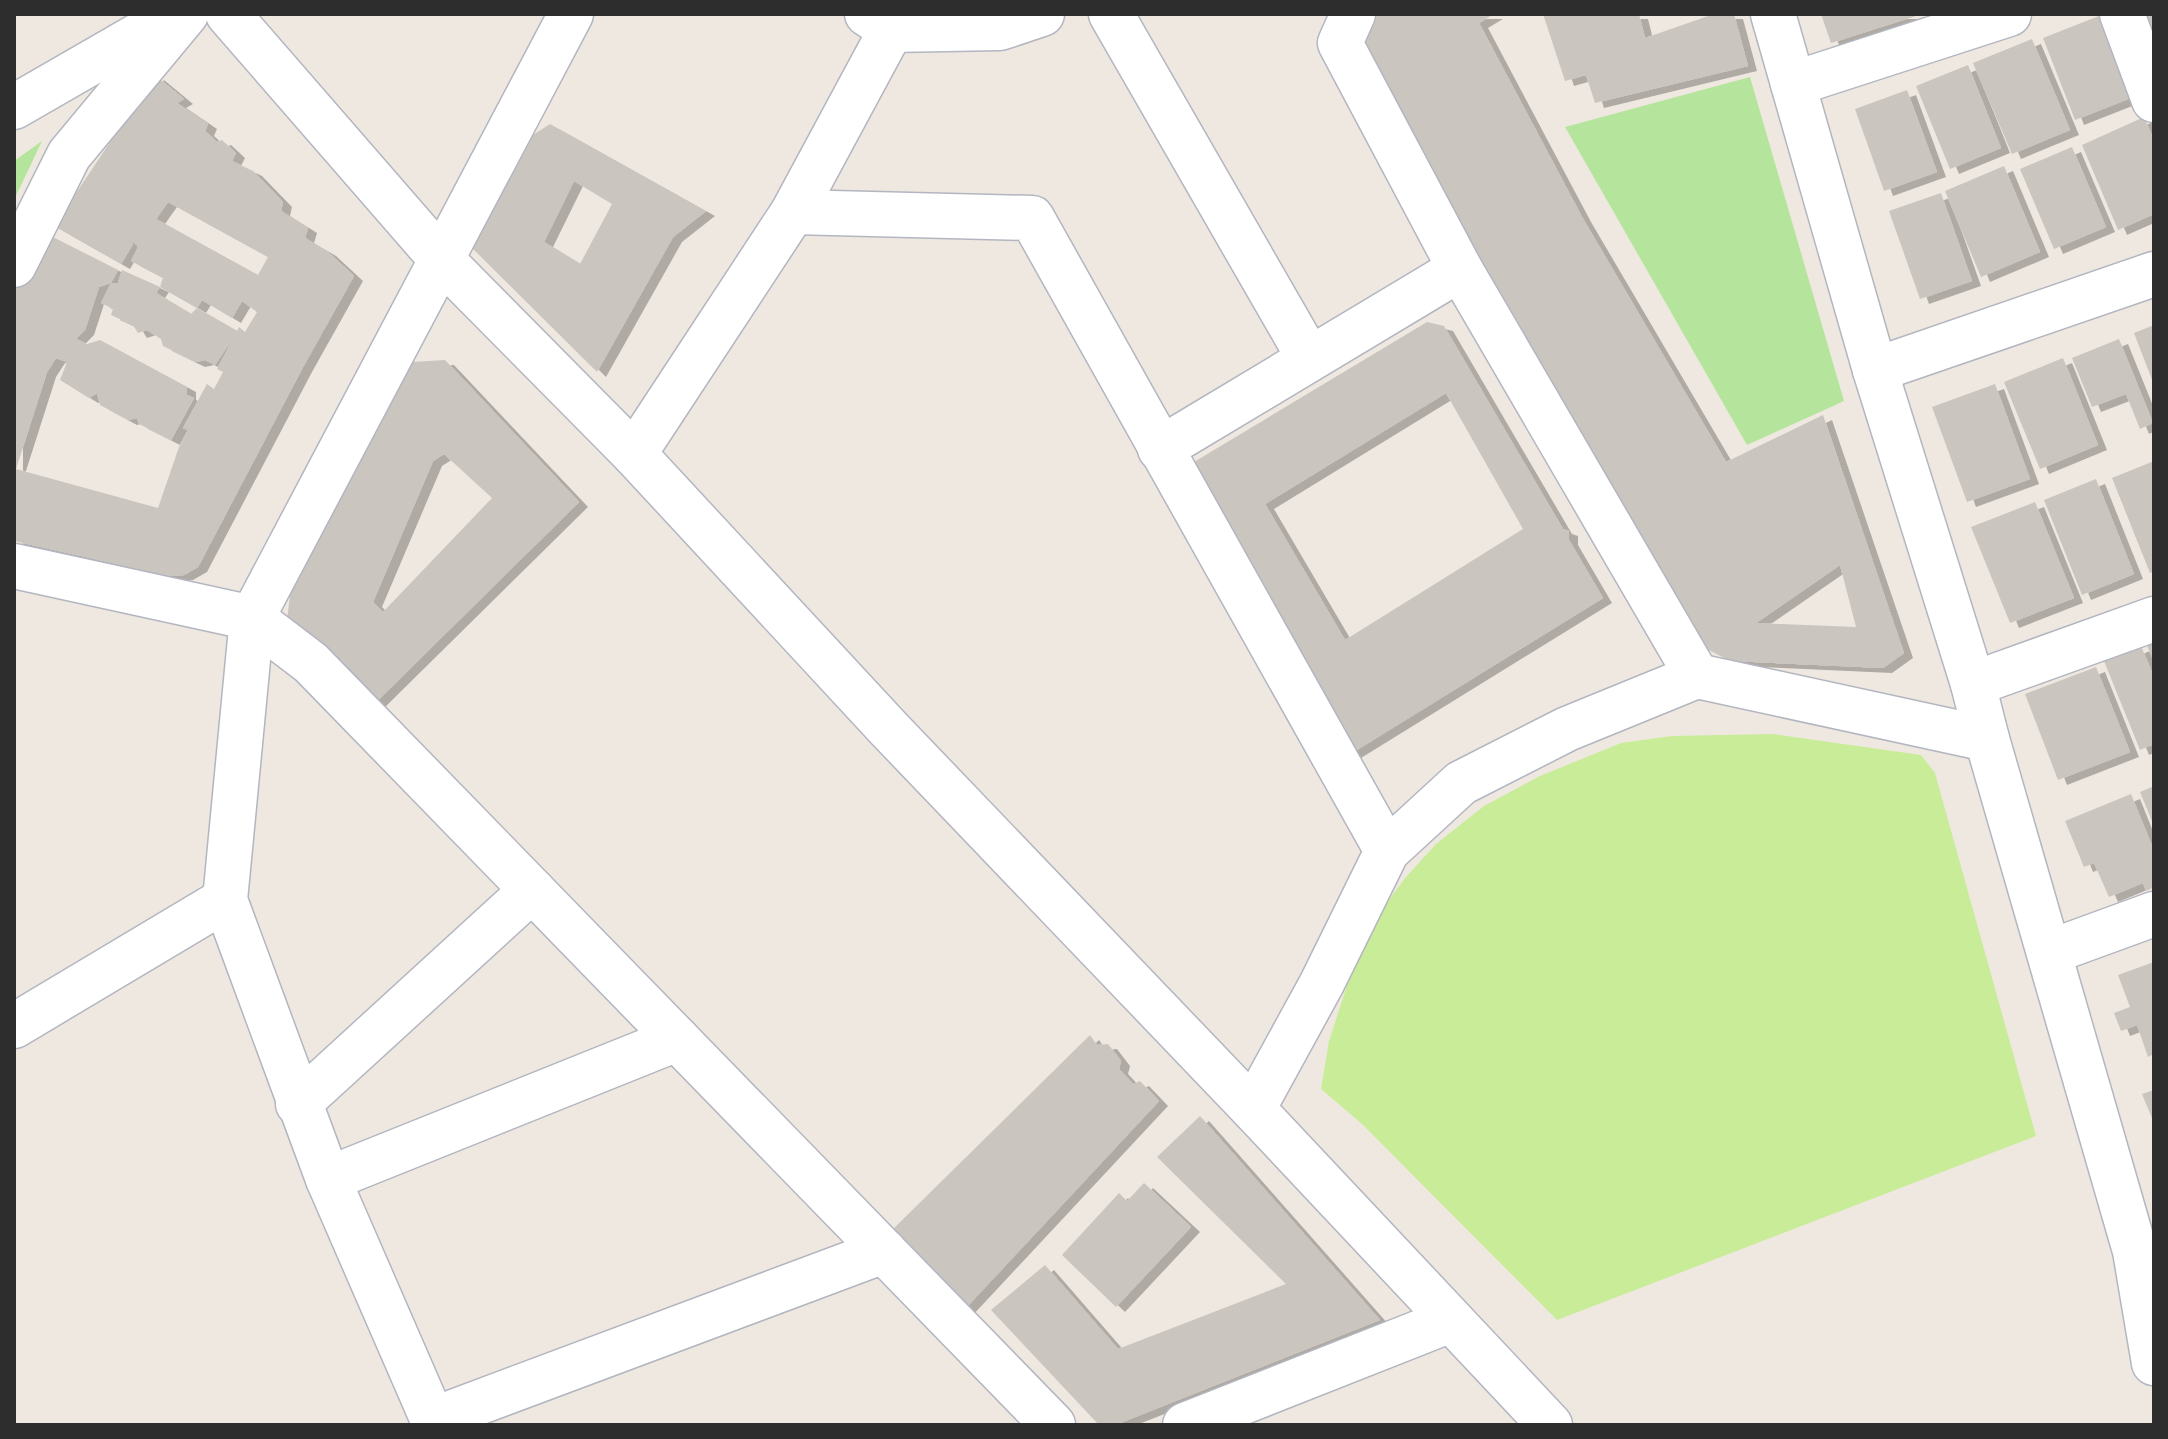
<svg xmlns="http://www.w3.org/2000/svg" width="2168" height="1439" font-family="'Source Sans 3',sans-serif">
<defs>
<filter id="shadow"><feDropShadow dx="9" dy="5" stdDeviation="0" flood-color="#0004"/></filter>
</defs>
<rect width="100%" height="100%" fill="#efe8e0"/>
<g fill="#b5e59c">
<polygon points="1750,77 1844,401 1747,445 1565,127"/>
<polygon points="42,141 14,200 14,161"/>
</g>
<polygon fill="#c8ec98" points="1773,734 1921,755 1935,773 2036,1136 1557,1320 1362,1124 1321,1089 1329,1041 1364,933 1406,877 1436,844 1484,806 1540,776 1621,743 1672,736"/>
<g fill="#cac5bf" fill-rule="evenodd" filter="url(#shadow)">
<path d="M1361,14H1494L1479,23L1582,217L1726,462L1823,415L1904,653L1883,668L1731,661L1698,644L1359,67ZM1840,565L1856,627L1756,623Z"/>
<polygon points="1543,14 1639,14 1645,38 1714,14 1734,14 1748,66 1595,103 1586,75 1565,81"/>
<polygon points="1821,14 1919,14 1919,15 1831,43"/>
<polygon points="2104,14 2136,96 2075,120 2043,38"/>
<polygon points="2136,14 2154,14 2154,59"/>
<polygon points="2032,39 2070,130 2012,154 1973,63"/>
<polygon points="1968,65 2001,148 1950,169 1916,86"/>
<path d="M155,75L184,99L177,103L208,124L205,131L217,142L222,140L236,153L232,161L253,171L283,202L281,211L308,228L305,238L327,251L354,276L303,367L198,567L184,575L170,576L14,541V286L43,232L118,270L111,283H118L122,270L160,287L156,293L191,314L197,308L237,331L239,327L245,332L257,312L242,301L232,318L202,300L197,308L160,287L163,278L131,261L139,245L125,239L133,244L121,264L54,226ZM168,202L268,257L258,275L156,219ZM111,283L101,303L113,309L111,315L133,325L138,333L147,330L161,339L163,346L196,362L205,360L215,365L235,335L217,369L223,372L214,389L207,384L183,428L188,430L179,447L158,508L16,469L47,372L56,358L67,362L60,380L89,398L97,393L100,405L128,420L137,418L139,424L171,440L194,398L187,395V387L100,340L87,344L76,339L85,330L99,287Z"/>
<polygon points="1907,90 1937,172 1884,191 1855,109"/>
<polygon points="2144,117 2154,140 2154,214 2118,230 2082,145"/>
<path d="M550,124L706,211L673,237L597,372L467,243L522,142ZM574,181L612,204L580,264L544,242Z"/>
<polygon points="2072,147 2106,227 2054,249 2020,169"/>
<polygon points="2004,166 2040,252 1981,277 1945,191"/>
<polygon points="1941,193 1972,281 1920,299 1889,211"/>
<path d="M1427,322L1444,326L1563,529L1569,531V540L1603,598L1352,753L1189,465ZM1446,393L1523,529L1345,640L1265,504Z"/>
<polygon points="2154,325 2154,385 2134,333"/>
<polygon points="2119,339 2153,423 2140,429 2126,394 2092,407 2072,358"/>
<polygon points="2063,358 2098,445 2040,469 2004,382"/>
<path d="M445,360L579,502L370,708L287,620L291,587L413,362ZM444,454L492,498L383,612L373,602L433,461Z"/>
<polygon points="1995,384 2030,479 1967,502 1932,407"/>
<polygon points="2154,461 2154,571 2150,573 2112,478"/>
<polygon points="2096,479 2134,574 2082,595 2044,500"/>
<polygon points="2035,502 2074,598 2010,623 1971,527"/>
<polygon points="2154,639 2154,662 2146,643"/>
<polygon points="2141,646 2154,677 2154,744 2140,750 2104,661"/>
<polygon points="2096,667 2130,752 2058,780 2025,694"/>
<polygon points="2154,786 2154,826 2140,792"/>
<polygon points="2131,794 2154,851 2154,887 2146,891 2143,883 2109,897 2094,863 2084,867 2065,821"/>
<polygon points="2154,962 2154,1054 2148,1057 2137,1025 2121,1031 2114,1013 2130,1007 2118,975"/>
<polygon points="1090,1035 1097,1045 1108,1044 1121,1061 1119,1069 1133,1084 1140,1081 1159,1101 963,1311 888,1234"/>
<polygon points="2154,1090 2154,1123 2142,1094"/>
<polygon points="1200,1116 1380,1320 1115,1425 1099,1425 991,1310 1045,1265 1118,1349 1286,1284 1157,1157"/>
<polygon points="1144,1183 1191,1227 1116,1307 1062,1255 1119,1193 1127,1201"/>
</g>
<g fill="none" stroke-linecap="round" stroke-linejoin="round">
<g stroke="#b3b6c0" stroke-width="47">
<g id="minor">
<polyline points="228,14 441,259 634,454 889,729 1253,1109 1550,1425"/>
<polyline points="867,14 891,30 1000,28 1042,14"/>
<polyline points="1111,14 1309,358"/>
<polyline points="1353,14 1340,43 1460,269 1697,676"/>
<polyline points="1773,14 1875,370 1973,684 1987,739 2135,1251 2154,1363"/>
<polyline points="2122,14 2154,100"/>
<polyline points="1793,84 2009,14"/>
<polyline points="14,107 165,20"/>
<polyline points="793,212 1032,218 1387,851"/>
<polyline points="14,265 69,155 186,14"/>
<polyline points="1875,370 2154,274"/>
<polyline points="1160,449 1460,269"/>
<polyline points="634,454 793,212 891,30"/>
<polyline points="14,566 252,618 311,663 1053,1425"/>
<polyline points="1973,684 2154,619"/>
<polyline points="2050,952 2154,914"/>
<polyline points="14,1026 225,900"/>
<polyline points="298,1104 532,890"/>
<polyline points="1253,1109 1322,983 1387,851 1461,783 1567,729 1697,676 1987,739"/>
<polyline points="328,1179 677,1039"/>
<polyline points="432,1420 884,1251"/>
<polyline points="435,1425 328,1179 225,900 252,618 571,14"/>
<polyline points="1185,1425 1451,1320"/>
</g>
</g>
<use href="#minor" stroke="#fff" stroke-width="44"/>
</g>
<rect width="2168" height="1439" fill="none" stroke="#2d2d2d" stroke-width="32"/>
</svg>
